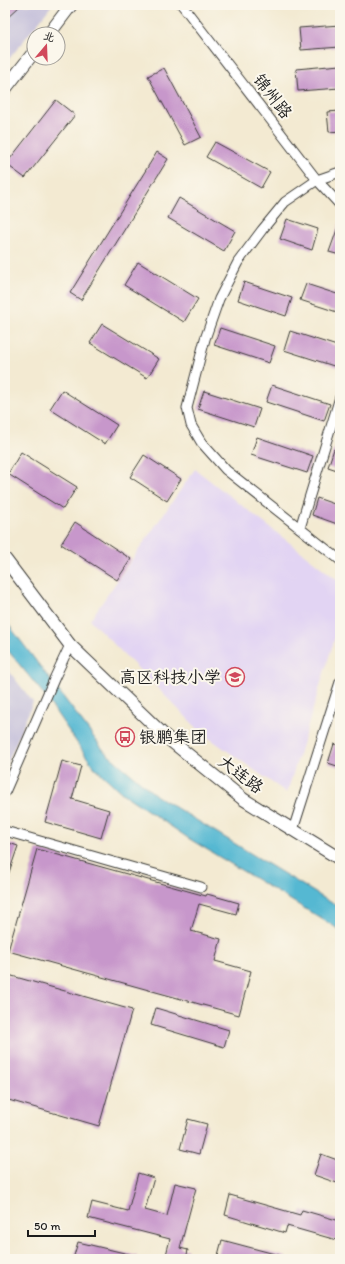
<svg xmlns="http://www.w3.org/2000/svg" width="345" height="1264" font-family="Itim,'LXGW WenKai TC',sans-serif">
<rect width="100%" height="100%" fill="#fbf7ec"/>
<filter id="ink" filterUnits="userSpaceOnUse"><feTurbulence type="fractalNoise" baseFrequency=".025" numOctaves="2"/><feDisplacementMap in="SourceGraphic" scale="8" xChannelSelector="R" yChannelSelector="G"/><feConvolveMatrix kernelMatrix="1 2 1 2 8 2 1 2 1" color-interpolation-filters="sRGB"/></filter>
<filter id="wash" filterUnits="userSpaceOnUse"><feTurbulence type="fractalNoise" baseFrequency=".012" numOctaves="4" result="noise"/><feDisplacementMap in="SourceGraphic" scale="16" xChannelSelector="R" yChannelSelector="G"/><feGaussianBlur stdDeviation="0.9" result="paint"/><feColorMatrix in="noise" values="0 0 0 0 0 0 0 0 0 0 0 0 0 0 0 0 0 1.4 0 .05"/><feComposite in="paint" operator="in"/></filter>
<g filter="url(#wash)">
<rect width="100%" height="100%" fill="#f3ead2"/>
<polygon fill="#e2d4f3" points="195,469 340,582 340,621 287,793 202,733 90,620"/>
<g fill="#c5c0da">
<polygon points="5,5 52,5 5,64"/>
<polygon points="5,666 33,702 5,769"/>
</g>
<polygon fill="#54b8d2" stroke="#386a77" points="5,620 105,752 157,796 340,908 340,930 188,838 122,793 93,766 42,692 5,647"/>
<g id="blocks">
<g fill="#c797cb">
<polygon points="5,5 21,5 5,20"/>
<polygon points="340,25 340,47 301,50 299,28"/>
<polygon points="340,65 340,88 298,91 296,69"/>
<polygon points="164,68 201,137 185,145 148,76"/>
<polygon points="56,100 75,115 25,178 6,164"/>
<polygon points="340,111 340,131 329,132 327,112"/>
<polygon points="215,142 270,172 261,188 206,157"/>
<polygon points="157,152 168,159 81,300 70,293"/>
<polygon points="179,198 235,231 224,251 168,218"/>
<polygon points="287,219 318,229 312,250 280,239"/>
<polygon points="339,224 340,224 340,255 329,252"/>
<polygon points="138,262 198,299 184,322 124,285"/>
<polygon points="244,282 292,298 286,316 238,300"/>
<polygon points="306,284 340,295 340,313 300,300"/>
<polygon points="102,324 159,359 147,378 90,343"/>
<polygon points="220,328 275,346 269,363 214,345"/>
<polygon points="290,331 340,347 340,368 284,350"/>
<polygon points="272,385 330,404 324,421 266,402"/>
<polygon points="62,390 117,425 105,444 50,409"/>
<polygon points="204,391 260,409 254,427 198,409"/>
<polygon points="257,437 313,456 307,473 251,455"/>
<polygon points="334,449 340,451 340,471 328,467"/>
<polygon points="21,452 77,487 63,509 8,474"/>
<polygon points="144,455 181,479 167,501 130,477"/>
<polygon points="317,498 340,506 340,525 312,515"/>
<polygon points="75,522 131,559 117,580 61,544"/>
<polygon points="334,744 340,746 340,767 328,763"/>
<polygon points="62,761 81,766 72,799 109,810 101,838 45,822"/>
<polygon points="9,843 18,846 6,881 5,855"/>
<polygon points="37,849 206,896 207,894 239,903 236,914 199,904 191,931 221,939 215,961 251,971 239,1015 8,951"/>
<polygon points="5,974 132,1010 99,1126 5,1099"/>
<polygon points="156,1008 229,1030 224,1047 151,1025"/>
<polygon points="188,1119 207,1124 199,1154 180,1149"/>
<polygon points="321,1154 340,1161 340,1184 314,1175"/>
<polygon points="138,1173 154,1178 145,1210 167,1216 175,1183 196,1188 180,1248 188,1250 186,1259 165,1259 170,1239 88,1218 92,1202 128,1211"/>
<polygon points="230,1195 300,1215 302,1210 340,1221 340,1241 287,1226 285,1233 225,1215"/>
<polygon points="222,1240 286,1257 286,1259 217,1259"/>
<polygon points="78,1242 137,1256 137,1259 73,1259"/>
</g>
</g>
</g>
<g filter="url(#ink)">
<use href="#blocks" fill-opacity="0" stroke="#3c3b37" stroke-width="1"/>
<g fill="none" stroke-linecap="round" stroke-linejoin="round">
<g stroke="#3c3b37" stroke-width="11">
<g id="minor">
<polyline points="182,5 317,180 340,205"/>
<polyline points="340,172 317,180 285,202 262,230 238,262 219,299 205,339 187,408 191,425 201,442 226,470 340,560"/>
<polyline points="300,528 340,397"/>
<polyline points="5,792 55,677 70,645"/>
<polyline points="293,830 340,682"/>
<polyline points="5,831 201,887"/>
</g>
</g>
<g stroke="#3c3b37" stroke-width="14">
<g id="major">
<polyline points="49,34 71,5"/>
<polyline points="5,89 34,52"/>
<polyline points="5,559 70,645 165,736 243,799 340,859"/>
</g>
</g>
<use href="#minor" stroke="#fff" stroke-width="9"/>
<use href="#major" stroke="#fff" stroke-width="12"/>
</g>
</g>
<defs>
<g id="school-ring" transform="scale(1)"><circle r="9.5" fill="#fbf7ec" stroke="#d1495b" stroke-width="1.5"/><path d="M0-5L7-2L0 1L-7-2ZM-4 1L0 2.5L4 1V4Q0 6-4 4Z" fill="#d1495b"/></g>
<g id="bus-ring" transform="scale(1)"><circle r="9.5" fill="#fbf7ec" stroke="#d1495b" stroke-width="1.5"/><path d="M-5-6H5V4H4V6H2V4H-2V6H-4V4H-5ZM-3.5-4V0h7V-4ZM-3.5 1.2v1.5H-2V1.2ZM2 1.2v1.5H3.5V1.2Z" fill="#d1495b"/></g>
</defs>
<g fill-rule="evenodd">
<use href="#school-ring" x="235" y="677"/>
<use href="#bus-ring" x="125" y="737"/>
</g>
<g text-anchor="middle" stroke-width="4" stroke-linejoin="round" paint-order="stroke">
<g font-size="17" fill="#1c1c1c" stroke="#fbf7ec">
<text transform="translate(273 96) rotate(52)" y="6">锦州路</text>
<text transform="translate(241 774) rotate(37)" y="6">大连路</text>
</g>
<g font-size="17" fill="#1c1c1c" stroke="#fbf7ec" text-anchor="end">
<text x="221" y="683">高区科技小学</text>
<text x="139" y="743" text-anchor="start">银鹏集团</text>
</g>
</g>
<rect width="345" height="1264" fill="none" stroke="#fbf7ec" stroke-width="20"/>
<g transform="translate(46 46) rotate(19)"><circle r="19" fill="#fbf7ec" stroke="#a29f99"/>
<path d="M0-3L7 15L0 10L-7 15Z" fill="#d1495b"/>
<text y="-6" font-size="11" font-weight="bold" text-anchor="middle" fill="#1c1c1c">北</text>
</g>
<path d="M28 1230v6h67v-6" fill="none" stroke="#1c1c1c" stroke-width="2"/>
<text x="34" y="1230" font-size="12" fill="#1c1c1c" stroke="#fbf7ec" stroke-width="3" paint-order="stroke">50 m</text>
</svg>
